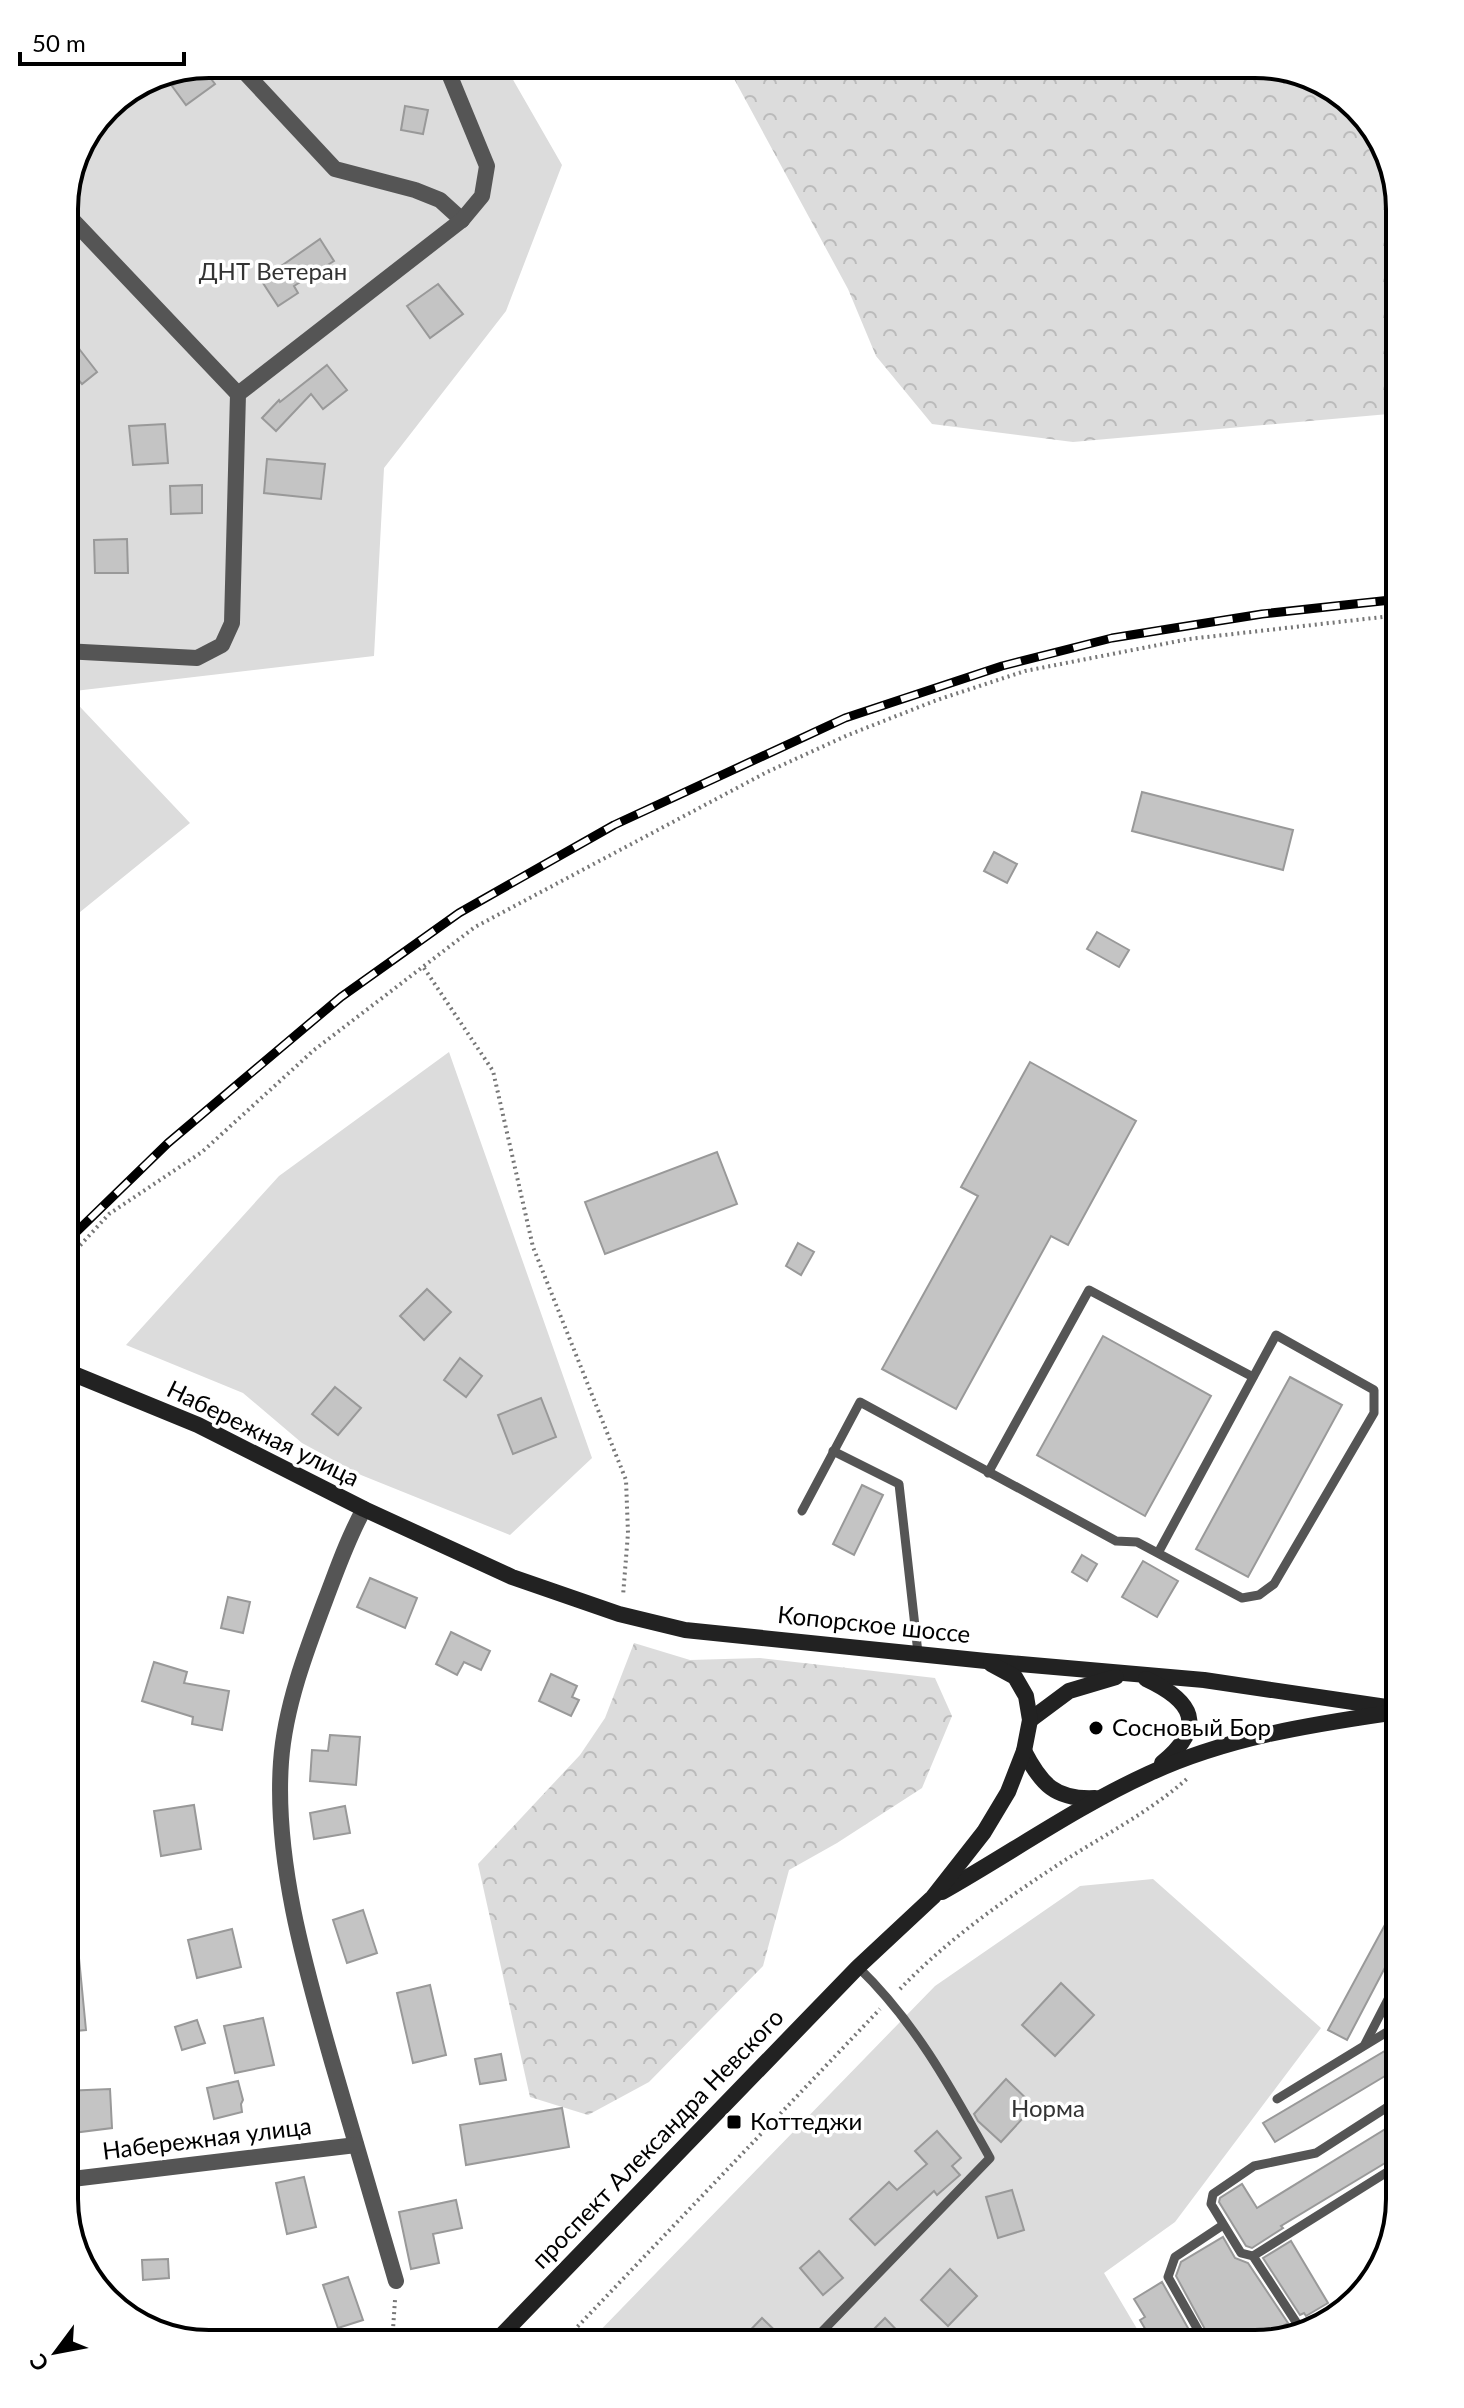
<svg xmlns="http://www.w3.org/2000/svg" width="1464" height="2408" font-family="Lato,sans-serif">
<defs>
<pattern id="forest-crowns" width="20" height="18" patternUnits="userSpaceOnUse" patternTransform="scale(2)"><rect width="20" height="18" fill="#dcdcdc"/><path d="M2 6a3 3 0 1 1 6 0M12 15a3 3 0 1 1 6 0" fill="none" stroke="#bbb"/></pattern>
</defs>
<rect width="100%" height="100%" fill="#fff"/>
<g fill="url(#forest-crowns)">
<polygon points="726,64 1265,64 1336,89 1385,145 1400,209 1400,413 1073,442 932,424 876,356 848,289"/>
<polygon points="634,1643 690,1660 760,1658 935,1678 952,1716 922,1788 837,1843 789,1870 763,1966 649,2082 588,2115 530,2097 478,1864 580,1755 605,1718"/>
</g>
<g fill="#dcdcdc">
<polygon points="209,64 504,64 562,165 506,311 384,468 374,656 66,692 190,823 64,925 64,200 107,106 154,75"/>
<polygon points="449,1052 592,1458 510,1535 361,1475 302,1443 243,1393 126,1345 279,1176"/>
<polygon points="1153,1879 1321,2028 1175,2222 1104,2273 1146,2344 587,2344 935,1986 1080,1886"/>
</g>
<g fill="#c4c4c4" stroke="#999" stroke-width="2">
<polygon points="201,66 215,84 186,105 172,86"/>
<polygon points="405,106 428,110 423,134 401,130"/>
<polygon points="320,239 334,261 294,286 298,293 278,306 261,280"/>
<polygon points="438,284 463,314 430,338 407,306"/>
<polygon points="80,350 97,372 82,384 64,363"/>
<polygon points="327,365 347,390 323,409 311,394 276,431 262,418 279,400 280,402"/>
<polygon points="165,424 168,463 133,465 129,426"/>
<polygon points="267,459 325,464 321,499 264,493"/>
<polygon points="202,485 202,513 171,514 170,486"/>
<polygon points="127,539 128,573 95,573 94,540"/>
<polygon points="1142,792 1293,830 1283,870 1132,831"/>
<polygon points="994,852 1017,864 1007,883 984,871"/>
<polygon points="1097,932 1129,950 1119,967 1087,949"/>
<polygon points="1030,1062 1136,1121 1068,1245 1051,1236 956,1409 882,1369 978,1196 961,1187"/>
<polygon points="717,1152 737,1204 605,1254 585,1202"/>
<polygon points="798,1243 814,1252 801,1275 786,1266"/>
<polygon points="427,1289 451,1312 424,1340 400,1316"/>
<polygon points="1103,1336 1211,1396 1145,1516 1037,1455"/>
<polygon points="460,1358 482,1376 466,1397 444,1380"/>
<polygon points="1290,1377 1342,1405 1248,1577 1196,1549"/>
<polygon points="335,1387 361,1408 338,1435 312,1414"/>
<polygon points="541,1398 556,1437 513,1454 498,1415"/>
<polygon points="862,1485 883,1495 854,1555 833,1544"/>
<polygon points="1082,1555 1097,1564 1087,1581 1072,1572"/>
<polygon points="1143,1561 1178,1581 1157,1617 1122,1597"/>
<polygon points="370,1578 417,1598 405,1628 357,1607"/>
<polygon points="228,1597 250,1602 243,1633 221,1628"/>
<polygon points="451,1632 490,1651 481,1670 464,1662 457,1675 436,1664"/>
<polygon points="154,1662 187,1672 184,1683 229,1691 222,1730 192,1724 193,1717 142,1701"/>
<polygon points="551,1674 577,1686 572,1697 579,1700 571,1716 539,1701"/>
<polygon points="330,1735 360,1737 356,1785 310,1781 312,1750 328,1751"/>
<polygon points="194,1805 201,1849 161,1856 154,1811"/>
<polygon points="345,1806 350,1833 314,1839 310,1813"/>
<polygon points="1400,1897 1400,1939 1347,2040 1328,2030"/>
<polygon points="363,1910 377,1953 347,1963 333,1920"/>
<polygon points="232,1929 241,1967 197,1978 188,1940"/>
<polygon points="78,1948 86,2030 64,2032 64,1949"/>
<polygon points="1061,1983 1094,2015 1055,2056 1022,2025"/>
<polygon points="430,1985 446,2055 413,2063 397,1993"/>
<polygon points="263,2018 274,2065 235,2073 224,2026"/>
<polygon points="197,2020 205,2043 182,2050 175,2027"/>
<polygon points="1400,2042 1400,2067 1275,2142 1263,2123"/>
<polygon points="501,2054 506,2080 480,2084 475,2059"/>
<polygon points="1006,2079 1034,2106 1001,2142 978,2121 974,2114"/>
<polygon points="238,2081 243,2100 241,2104 242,2112 214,2119 207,2088"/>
<polygon points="110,2089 112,2128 64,2134 64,2091"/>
<polygon points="562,2108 569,2147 466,2165 460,2125"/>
<polygon points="1400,2120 1400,2154 1281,2226 1283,2228 1252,2248 1246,2246 1219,2202 1220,2198 1242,2184 1257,2208"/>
<polygon points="937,2131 961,2158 952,2166 960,2175 937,2195 934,2191 875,2245 850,2219 889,2182 897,2190 927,2164 915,2151"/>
<polygon points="304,2177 316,2227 287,2234 276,2183"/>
<polygon points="1012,2190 1024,2230 998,2238 986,2197"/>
<polygon points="456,2200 462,2228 433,2234 439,2263 411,2269 399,2212"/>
<polygon points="1223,2237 1235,2258 1248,2263 1288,2323 1252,2344 1213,2344 1176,2276 1181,2262"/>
<polygon points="1291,2241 1328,2303 1306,2316 1304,2313 1300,2315 1263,2258"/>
<polygon points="819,2251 843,2278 823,2295 800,2268"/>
<polygon points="168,2259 169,2278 143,2280 142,2260"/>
<polygon points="950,2269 977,2296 948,2326 921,2300"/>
<polygon points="348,2277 363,2320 338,2328 323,2285"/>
<polygon points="1162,2282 1197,2344 1154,2344 1140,2320 1145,2317 1134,2299"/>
<polygon points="762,2318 789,2344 737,2344"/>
<polygon points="885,2318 910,2344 859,2344"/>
</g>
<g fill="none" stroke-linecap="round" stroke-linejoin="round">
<g stroke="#777" stroke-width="4" stroke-dasharray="2 4" stroke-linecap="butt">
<polyline points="424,968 493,1071 533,1247 626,1480 628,1533 623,1596"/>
<polyline points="64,1263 109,1214 202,1152 314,1050 475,927 767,772 848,735 937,700 1025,671 1189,639 1400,615"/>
<path d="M900,1989C943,1944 998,1904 1050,1870C1096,1839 1148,1814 1189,1777"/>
<polyline points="392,2344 395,2300"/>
<polyline points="561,2344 880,2009"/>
</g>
<g stroke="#555" stroke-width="9">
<polyline points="833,1451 899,1484 918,1653"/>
<polyline points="988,1473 1089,1290 1253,1377"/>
<polyline points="802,1511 860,1402 1116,1541 1137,1542 1242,1598 1259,1595 1274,1584 1374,1413 1374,1390 1276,1335 1158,1553"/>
<polyline points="1365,2044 1400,1976"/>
<polyline points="1277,2099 1400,2024"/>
<polyline points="1253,2256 1400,2164"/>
<polyline points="1298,2325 1253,2256 1241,2253 1211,2204 1213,2194 1254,2166 1316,2153 1400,2099"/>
<path d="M810,2344L990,2158C951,2088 916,2023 858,1967"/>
<polyline points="1206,2344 1168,2277 1175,2257 1223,2225"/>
</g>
<g stroke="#555" stroke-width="16">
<polyline points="237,64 335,169 415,190 440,200 462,220"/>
<polyline points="64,211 238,394"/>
<polyline points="64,651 197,658 222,645 232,623 238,394 462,220 482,196 487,166 445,64"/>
<path d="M364,1509C349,1536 339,1564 328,1593C308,1646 285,1705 281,1762C274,1862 306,1970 333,2065C354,2137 375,2209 396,2281"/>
<polyline points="64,2180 356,2145"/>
</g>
<g stroke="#222" stroke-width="16">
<polyline points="64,1370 198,1425 364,1509 512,1577 619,1614 685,1630 986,1661 1204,1680 1400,1709"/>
<path d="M1146,1679C1193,1701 1207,1726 1162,1763"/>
<polyline points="1030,1720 1069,1691 1116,1677"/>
<path d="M1024,1751C1041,1784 1055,1800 1095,1798"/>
<path d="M942,1892C1011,1853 1076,1807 1148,1774C1225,1738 1308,1725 1390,1713"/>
<polyline points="493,2344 858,1967 933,1897 984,1832 1008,1792 1024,1751 1030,1720 1026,1696 1015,1677 991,1664"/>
</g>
<g stroke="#000" stroke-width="9">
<polyline id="rail" points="64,1244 168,1143 341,997 459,913 614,825 845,718 1002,666 1112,638 1262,614 1400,599"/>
</g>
<use href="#rail" stroke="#fff" stroke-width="6" stroke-dasharray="18" stroke-linecap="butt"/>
</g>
<g fill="#000" stroke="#fff" stroke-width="3">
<circle cx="1096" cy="1728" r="8"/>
<rect x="726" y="2114" width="16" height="16" rx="4"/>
</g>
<g text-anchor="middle" stroke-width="7" stroke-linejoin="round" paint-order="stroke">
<g font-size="24" fill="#333" stroke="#fff">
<text x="273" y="280">ДНТ Ветеран</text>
<text x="1048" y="2117">Норма</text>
</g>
<g font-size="24" fill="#000" stroke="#fff">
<text transform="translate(263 1434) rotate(26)" y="8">Набережная улица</text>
<text transform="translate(874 1625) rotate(6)" y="8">Копорское шоссе</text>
<text transform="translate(207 2139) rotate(-7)" y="8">Набережная улица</text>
<text transform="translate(658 2139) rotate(-46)" y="8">проспект Александра Невского</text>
</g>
<g font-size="24" fill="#000" stroke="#fff" text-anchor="start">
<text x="1112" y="1736">Сосновый Бор</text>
<text x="750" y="2130">Коттеджи</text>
</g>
</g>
<path d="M0 0H1464V2408H0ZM209 78H1255A131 131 0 0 1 1386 209V2199A131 131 0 0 1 1255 2330H209A131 131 0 0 1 78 2199V209A131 131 0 0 1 209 78Z" fill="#fff" fill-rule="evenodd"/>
<path fill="none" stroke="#000" stroke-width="4" d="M209 78H1255A131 131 0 0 1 1386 209V2199A131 131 0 0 1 1255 2330H209A131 131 0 0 1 78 2199V209A131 131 0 0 1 209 78Z"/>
<g transform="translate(56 2352) rotate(238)" stroke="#ffffff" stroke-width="6" paint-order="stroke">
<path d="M0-6L14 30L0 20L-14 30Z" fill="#000000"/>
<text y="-12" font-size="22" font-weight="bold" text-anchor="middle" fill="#000000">С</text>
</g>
<path d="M20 52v12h164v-12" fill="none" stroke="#000000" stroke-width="4"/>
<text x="32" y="52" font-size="24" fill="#000000" stroke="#ffffff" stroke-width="6" paint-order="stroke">50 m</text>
</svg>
